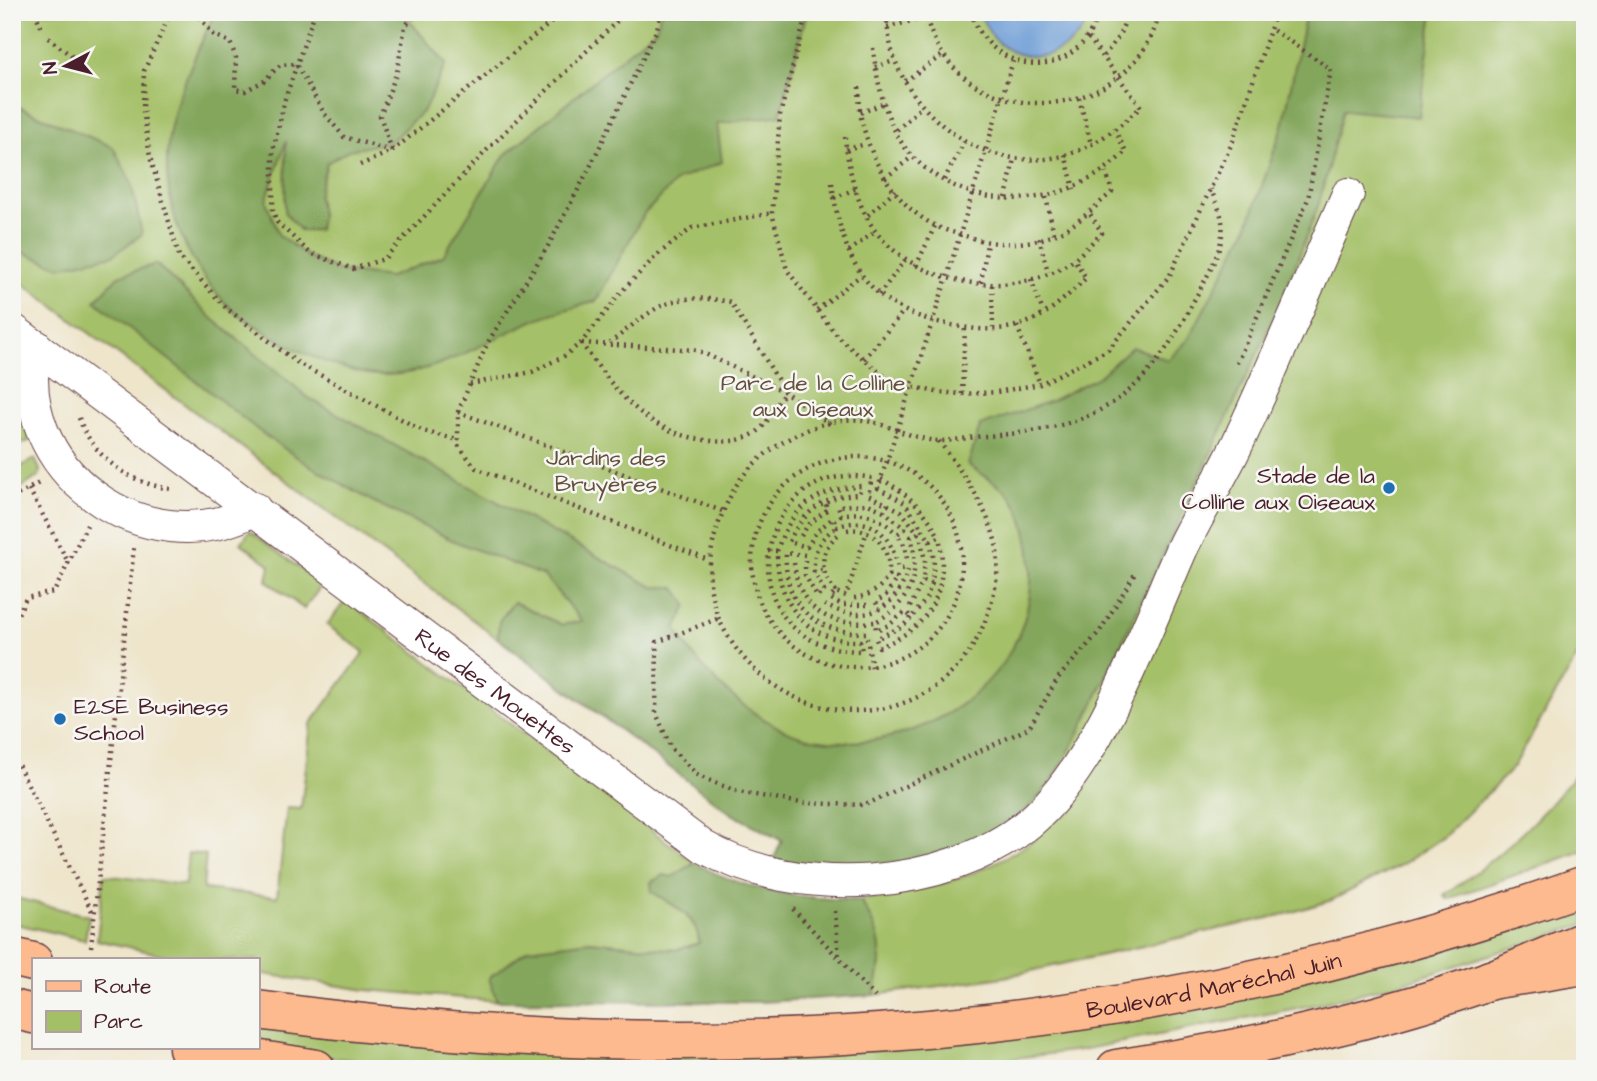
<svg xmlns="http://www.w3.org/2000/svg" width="1597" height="1081" font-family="'Architects Daughter',sans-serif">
<rect width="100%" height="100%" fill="#f6f6f2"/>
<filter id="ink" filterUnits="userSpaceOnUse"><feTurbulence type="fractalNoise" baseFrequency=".0143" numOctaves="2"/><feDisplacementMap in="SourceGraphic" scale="14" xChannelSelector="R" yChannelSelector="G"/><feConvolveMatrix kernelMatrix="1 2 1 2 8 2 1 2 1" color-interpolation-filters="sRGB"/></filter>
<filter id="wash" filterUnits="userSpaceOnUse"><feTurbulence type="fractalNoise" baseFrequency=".00686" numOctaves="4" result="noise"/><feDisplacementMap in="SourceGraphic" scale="28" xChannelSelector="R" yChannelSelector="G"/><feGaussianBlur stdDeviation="1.57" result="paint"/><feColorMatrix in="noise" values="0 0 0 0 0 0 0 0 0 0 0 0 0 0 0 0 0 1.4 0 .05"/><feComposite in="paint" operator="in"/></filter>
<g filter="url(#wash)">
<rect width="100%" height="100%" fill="#eee5cb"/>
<g fill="#a4c067" stroke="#777049" stroke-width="2">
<path d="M12,12H1585V643L1513,768L1445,836L1403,864L1332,900L1286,914L1004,977L874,995C885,954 881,936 860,900C933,889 973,880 1036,839L1024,811L963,844L930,856L782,841L732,814L12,275Z"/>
<polygon points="12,385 17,387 21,418 31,440 12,448 12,427 18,413 12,410"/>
<polygon points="35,459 40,470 39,476 12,494 12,471"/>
<polygon points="250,531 322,585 304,609 267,581 270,565 241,543"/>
<polygon points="346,600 695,863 672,877 678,907 698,928 699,943 676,950 590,941 490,978 497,1001 366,990 257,973 257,960 185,960 97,940 104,875 185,885 188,853 206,855 203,889 277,897 287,808 301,809 311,724 364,652 327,625"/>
<path d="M1585,761V850L1448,899L1444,895C1498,859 1547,814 1585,761Z"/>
<polygon points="12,897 89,916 85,940 12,923"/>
<polygon points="1585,900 1585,924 1412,980 1323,1003 1081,1050 927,1069 664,1069 664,1057 899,1049"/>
<polygon points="257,1023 648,1054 648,1069 422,1069 257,1048"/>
</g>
<g fill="#83a65c" stroke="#666244" stroke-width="2">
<path d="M215,12H402L446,64L424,110L390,142L349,150L327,163L318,195L321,215L319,230L301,231L285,213L286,141L266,201L279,235L307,256L338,271L390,277L443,256L505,155L656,29L661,12H807L780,115L717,124L722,162L677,180L644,214L596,301C578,307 558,311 540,318C489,338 443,373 386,375C354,377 294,351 267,333C255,324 238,317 228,306C181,257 157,194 171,126C179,87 199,49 215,12Z"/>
<path d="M1306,12H1433L1419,117L1343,110L1319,203L1280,305L1091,709C1073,743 1055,786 1024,811C986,840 910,866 864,869C834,870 802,863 773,861L782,840L732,814L498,638L499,621L514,602L562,625L582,621L544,576L454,541L372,501L307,464L263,434L95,301L118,276L156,264L213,319L310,399L653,587H674L687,605L676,629C702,675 759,729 813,739C919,758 1036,681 1031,567C1030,544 1025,516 1011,497C1001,485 981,474 968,465L980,426L1051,401L1100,376L1132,347L1168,360L1188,340L1247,228L1283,126Z"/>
<polygon points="12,104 113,147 131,182 142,234 113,255 60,267 12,248"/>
<path d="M695,863C747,892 801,899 860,900C883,937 885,952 874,995L762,1002L497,1001L489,978L528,949L590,941L676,950L699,943C698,916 673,905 652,892L651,882L664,875L672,877Z"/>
</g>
<path fill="#6d9dd6" stroke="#5c5e80" stroke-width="2" d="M979,12H1090C1082,47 1042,67 1009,50C993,42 986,27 979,12Z"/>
</g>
<g filter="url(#ink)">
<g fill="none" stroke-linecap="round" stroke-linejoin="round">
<g stroke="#633d43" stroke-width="34">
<g id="minor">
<path id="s1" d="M12,329L704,847C797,900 946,891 1029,823C1098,766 1146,629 1182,548C1200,510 1224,474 1241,436C1278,356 1312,275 1348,194"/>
<path d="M36,346C7,469 147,569 255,509"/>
</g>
</g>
<g stroke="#633d43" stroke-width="41">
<g id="major">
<polyline points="12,957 33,962"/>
<polyline points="12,1009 33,1014"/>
<path id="s2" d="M257,1010C711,1073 1152,1039 1585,885"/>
<polyline points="188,1048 316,1069"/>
<path d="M1116,1069C1243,1049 1370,1024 1491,980C1522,968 1553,953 1585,941"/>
</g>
</g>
<g stroke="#633d43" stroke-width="41">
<polyline id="highway" points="1490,980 1585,965"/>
</g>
<g stroke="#633d43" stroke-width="4.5" stroke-dasharray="2 5" stroke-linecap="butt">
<polyline points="35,12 42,29"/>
<polyline points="171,12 144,71 143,109 150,157 179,256 226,308 298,363 423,431 458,440"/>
<polyline points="195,12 214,35 230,42 236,58 235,89 245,91 264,81 280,65 296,64 324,113 344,137 392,151"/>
<polyline points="315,12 285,99 273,151 273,211 277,222 310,253 353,269 384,259 487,150 626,12"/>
<polyline points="661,12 657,29 589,169 548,246 488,342 458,412 458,445 476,468 708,560"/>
<polyline points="807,12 780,115 772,213 787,270 838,337 891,382 936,392 962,394 997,392 1040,384 1108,350 1170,275 1233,141 1276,12"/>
<path d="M925,12C952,135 1130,132 1160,12"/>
<path d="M971,12C992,80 1080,82 1098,12"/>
<path d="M886,15C888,31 890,48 896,63C925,132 1005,181 1080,150C1103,140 1122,124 1141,107L1088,37"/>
<polyline points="887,27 952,12"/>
<polyline points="48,38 77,60"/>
<path d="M873,48C877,84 887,130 913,157C973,218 1070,209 1126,151L1115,131"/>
<polyline points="1104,56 1119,36 1129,12"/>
<polyline points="875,67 894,61"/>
<polyline points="905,81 944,54"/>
<polyline points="859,87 860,113"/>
<polyline points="1079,98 1091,144"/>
<path d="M882,104L860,113C869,157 893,205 936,226C946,231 960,234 972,238C1001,247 1038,245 1066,229C1083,219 1097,205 1112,192L1106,172"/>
<polyline points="897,130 921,107"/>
<path d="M845,137C848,168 857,207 876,232C920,288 1017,302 1075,259C1084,251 1093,241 1102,233L1089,212"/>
<polyline points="846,149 866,144"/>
<polyline points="392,150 380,116 397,72 405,26 418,12"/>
<polyline points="1065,154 1074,189"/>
<polyline points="360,165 392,151 564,12"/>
<polyline points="885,178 912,157"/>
<polyline points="944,180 964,142"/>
<path d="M832,183C842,261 867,308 947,324C968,329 994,332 1016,326C1043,320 1067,297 1086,278L1074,259"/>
<polyline points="1046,197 1054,234"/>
<polyline points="834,198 855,189"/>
<polyline points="1006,198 1014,159"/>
<polyline points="868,215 895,190"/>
<polyline points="1039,238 1048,272"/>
<polyline points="849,251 876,231"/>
<polyline points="916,266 935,226"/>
<polyline points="1031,279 1043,312"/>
<polyline points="981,283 987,243"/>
<polyline points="992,285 993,328"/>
<polyline points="879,295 905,260"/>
<polyline points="817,310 861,275"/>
<polyline points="1017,326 1040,384"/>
<path d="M581,343C616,391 643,431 705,440C722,443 742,442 757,432C768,424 777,403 785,392L731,302C668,291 657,306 610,343"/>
<polyline points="582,343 697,350 785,392 830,424"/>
<polyline points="864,359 902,313"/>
<polyline points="1237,363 1308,199 1331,69 1271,29"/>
<polyline points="470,384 532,372 564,356 581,343 625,288 656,256 692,228 772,213"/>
<polyline points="962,394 965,328"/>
<polyline points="458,412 722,511"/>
<path d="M79,418C93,458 132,485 173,489"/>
<path d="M939,441C962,473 984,501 995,540C1001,563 996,591 988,613C947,737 790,743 726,633C698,585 709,533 736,486C756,451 819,415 861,420C887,423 913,440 939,441C954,441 971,437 986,436C1091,429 1141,403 1190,308C1202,284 1226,250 1222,221C1221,211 1214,199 1211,189"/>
<circle cx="857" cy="562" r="105"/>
<path d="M881,479C908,494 925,509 939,537L930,541L905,503L878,488L947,277L1013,61"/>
<polyline points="29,489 68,562"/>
<polyline points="12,498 39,483"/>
<polyline points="888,504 884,511 905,529 897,534 905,546 907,560"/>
<path d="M884,511L868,504L838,506L841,515C865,510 880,517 897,534"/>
<path d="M847,530C875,526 891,550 889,576"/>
<polyline points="801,536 808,525 828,509 824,501"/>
<polyline points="921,540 925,561 923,581 932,583 934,560 930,541"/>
<path d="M768,551H777C776,601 806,643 860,641L862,651C720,650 752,454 872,478L868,495L901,511L918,533L911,537C921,575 910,604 875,622"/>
<path d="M777,551C790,508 817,489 861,486L859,494C826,495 802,512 789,542L807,547L817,531L833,518L837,527C872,513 892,536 898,568L908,570C895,613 862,625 823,604"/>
<path d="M794,563C799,611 830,627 875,622L876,630L889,625L905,612L912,617L926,599L932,583"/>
<path d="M822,570L814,572L824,591L817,597L805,575V555L786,553C783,606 815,633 866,633L872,667"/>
<path d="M814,572C813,551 819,538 837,527"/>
<path d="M836,592C819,572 818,551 839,534"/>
<path d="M854,598C871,596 879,589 889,576L897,578L886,595L876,602L879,610"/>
<polyline points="867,605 842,605 830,598 836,592 846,596 867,531"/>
<polyline points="910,607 923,581"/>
<path d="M911,618L903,626L876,639L879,647C930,628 950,591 939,537"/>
<polyline points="717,619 657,642 656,713 671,748 698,776 738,792 801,803 865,805 1029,728 1058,678 1100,631 1136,572"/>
<polyline points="12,626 26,598 54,592 87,525"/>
<polyline points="12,753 94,915"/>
<polyline points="793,909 875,997"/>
<polyline points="835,911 839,958"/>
<polyline points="91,947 134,547"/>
</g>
<use href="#minor" stroke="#fff" stroke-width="32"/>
<use href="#major" stroke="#fcba8e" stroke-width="38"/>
<use href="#highway" stroke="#fcba8e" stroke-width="38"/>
</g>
</g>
<g fill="#1f6fb2" stroke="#f6f6f2" stroke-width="2.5">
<circle cx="1389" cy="488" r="7"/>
<circle cx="60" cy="719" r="7"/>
</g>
<g text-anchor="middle" stroke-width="5" stroke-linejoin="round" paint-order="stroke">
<g font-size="23" fill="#654f3d" stroke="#f6f6f2">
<text x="813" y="390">Parc de la Colline<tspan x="813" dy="26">aux Oiseaux</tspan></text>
<text x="606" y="465">Jardins des<tspan x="606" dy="26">Bruyères</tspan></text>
</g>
<g font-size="23" fill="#4a1f2b" stroke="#f6f6f2" text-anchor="end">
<text x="1375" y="483">Stade de la<tspan x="1375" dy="26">Colline aux Oiseaux</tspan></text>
<text x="74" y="714" text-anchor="start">E2SE Business<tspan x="74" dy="26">School</tspan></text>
</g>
<g font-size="23" fill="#4a1f2b" stroke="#f6f6f2">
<text dy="8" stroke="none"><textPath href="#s1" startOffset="604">Rue des Mouettes</textPath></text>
<text dy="8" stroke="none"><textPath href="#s2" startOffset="962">Boulevard Maréchal Juin</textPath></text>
</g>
</g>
<rect width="1597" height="1081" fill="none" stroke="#f6f6f2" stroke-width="42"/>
<rect x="32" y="958" width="228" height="91" fill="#f6f6f2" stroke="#b1a0a2" stroke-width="2"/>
<rect x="46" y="981" width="35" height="10" fill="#fcba8e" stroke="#b1a0a2" stroke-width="2"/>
<text x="94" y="993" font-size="21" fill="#4a1f2b">Route</text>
<rect x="46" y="1011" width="35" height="21" fill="#a4c067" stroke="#b1a0a2" stroke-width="2"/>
<text x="94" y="1028" font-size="21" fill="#4a1f2b">Parc</text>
<g transform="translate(66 66) rotate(263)" stroke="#f6f6f2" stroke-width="5" paint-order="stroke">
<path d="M0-5L12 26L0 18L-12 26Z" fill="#4a1f2b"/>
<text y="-10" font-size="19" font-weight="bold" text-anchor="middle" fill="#4a1f2b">N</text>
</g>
</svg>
